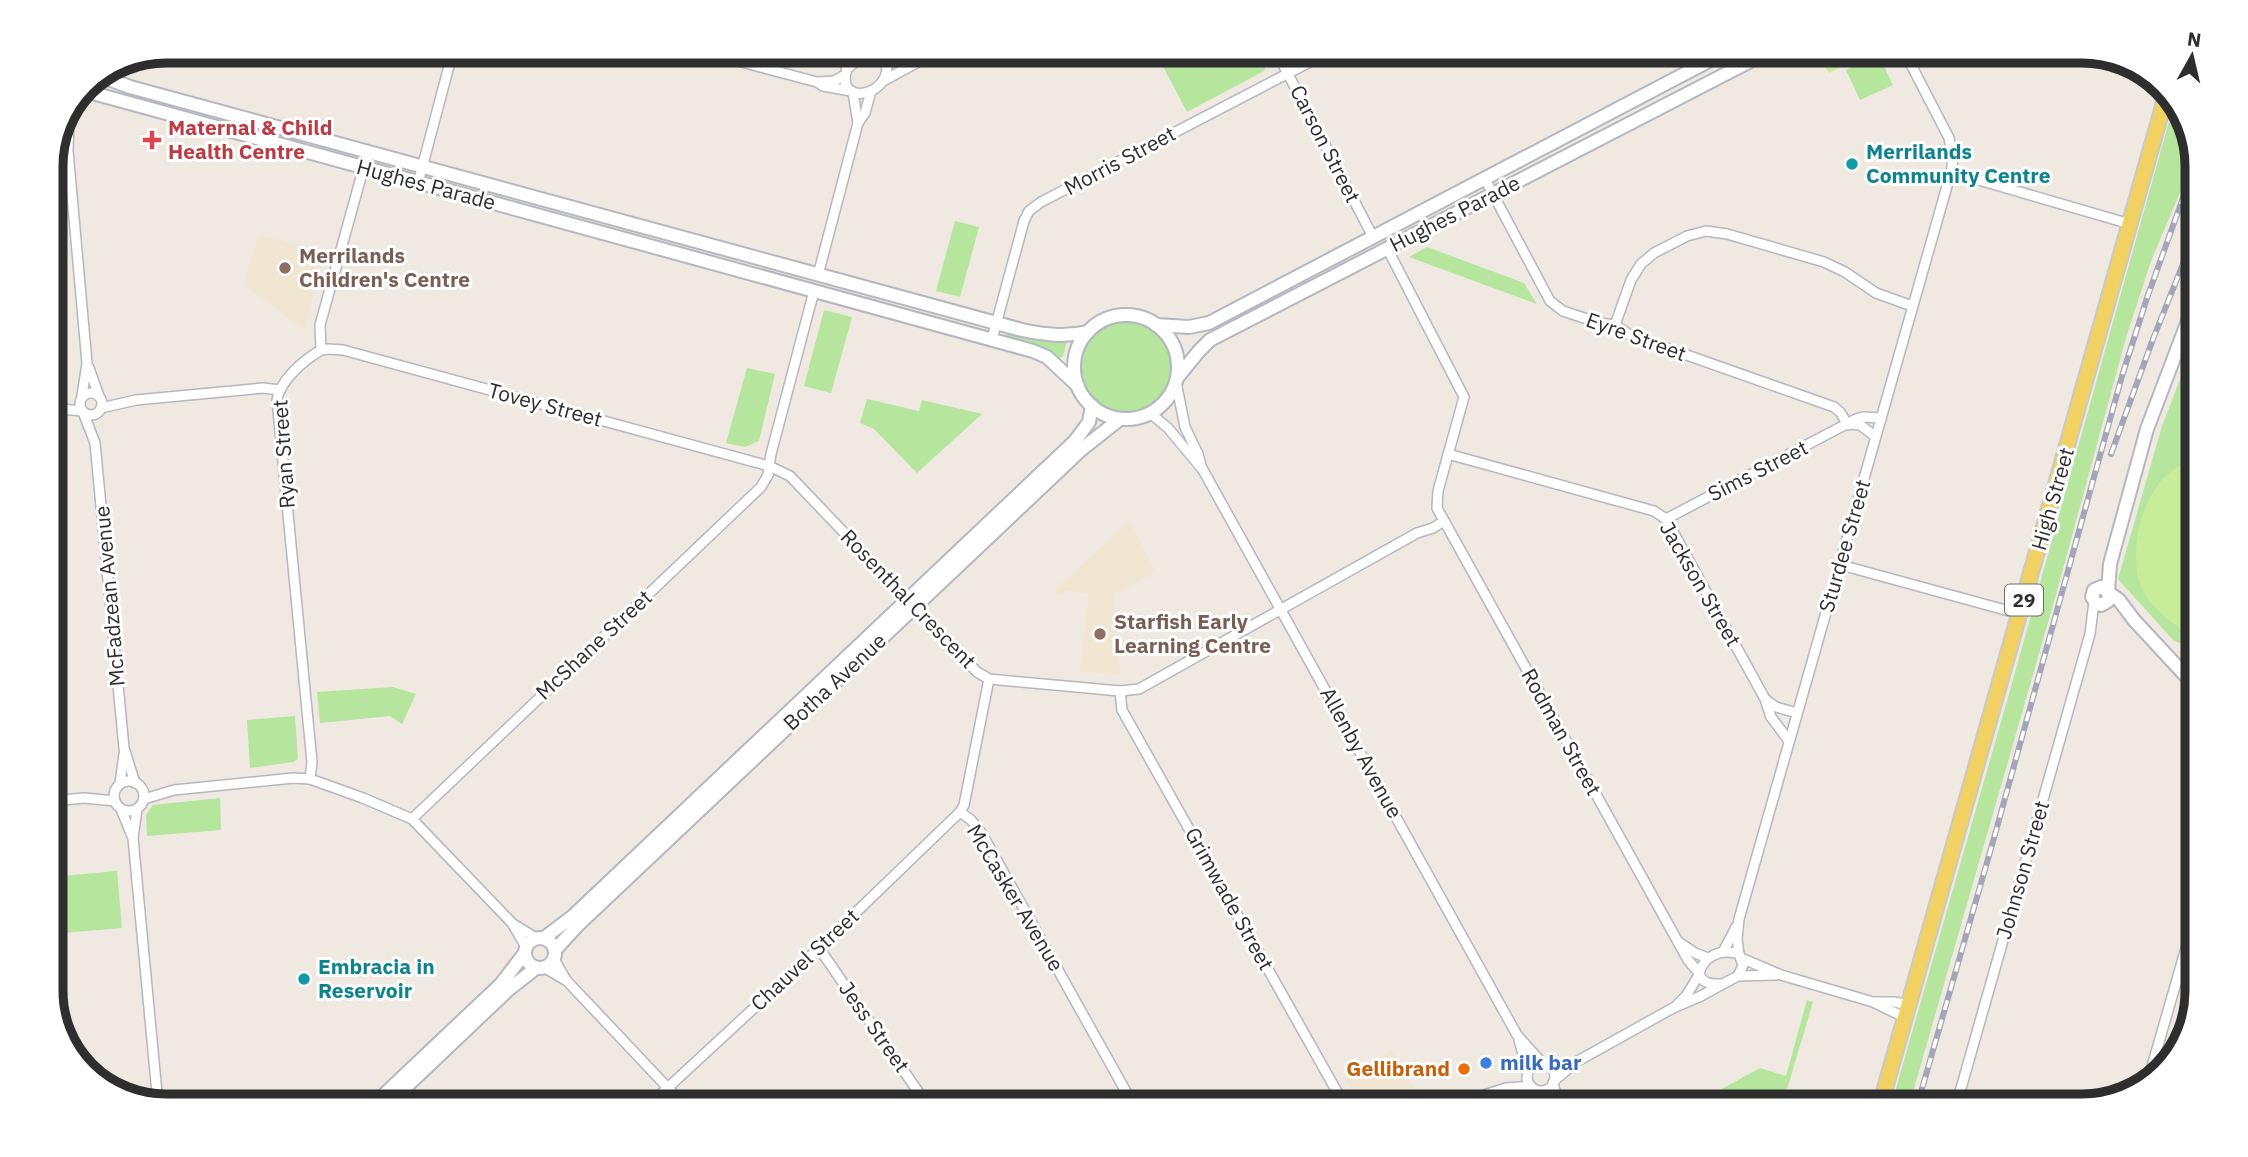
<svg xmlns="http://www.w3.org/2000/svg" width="2248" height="1157" font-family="'IBM Plex Sans',sans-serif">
<rect width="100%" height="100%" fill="#efe9e1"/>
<g fill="#f0e6d1">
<polygon points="259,235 325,252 304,330 243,284"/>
<polygon points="1130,522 1155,572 1113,596 1120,675 1080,671 1089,594 1066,590 1060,596 1054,590"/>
<polygon points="1392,1051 1418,1096 1420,1103 1409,1106 1361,1106 1343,1075"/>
</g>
<g fill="#b6e59e">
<polygon points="1155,51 1186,51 1195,55 1203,51 1260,51 1266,64 1264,71 1187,112"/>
<polygon points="1878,54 1893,85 1860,100 1846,70"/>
<polygon points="2175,100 2178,102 2196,155 2151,261 2126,338 2057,591 1909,1106 1891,1106 2009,694"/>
<polygon points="955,221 979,227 960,297 936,291"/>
<polygon points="1427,247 1524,283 1537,304 1409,257"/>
<polygon points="824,310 852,317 831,393 804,386"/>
<circle cx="1126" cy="367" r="48"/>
<path d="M1002,330L1067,340V342L1063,356L1060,358C1043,348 1013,347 1002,330Z"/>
<polygon points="2197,336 2197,648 2174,641 2118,579 2162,426"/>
<polygon points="747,368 775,374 759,441 745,447 726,443"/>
<polygon points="867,399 919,411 922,400 982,414 917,473 874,429 860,423"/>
<polygon points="393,687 416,694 402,724 390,716 320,723 317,692"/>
<polygon points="295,716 298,759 293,762 250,768 247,720"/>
<polygon points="220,798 221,830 147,836 146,815 153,805"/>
<polygon points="117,871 122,928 51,934 51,877"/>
<polygon points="1807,1000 1813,1002 1782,1106 1691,1106 1760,1068 1786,1076"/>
</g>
<g fill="#c9ec9a">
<polygon points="1817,51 1873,51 1829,73"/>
<path d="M2197,457V640C2181,630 2149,607 2142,589C2129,558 2138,511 2158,485C2167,472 2182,464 2197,457Z"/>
</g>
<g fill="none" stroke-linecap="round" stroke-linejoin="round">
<g stroke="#b4b7c1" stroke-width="12">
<g id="street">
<polyline points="700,51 817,82 823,86 851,91"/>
<polyline points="839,51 847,69"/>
<polyline points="1276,51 1373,237"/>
<polyline points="1904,51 1949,138 1953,159 1951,172 2130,224"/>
<path d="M870,53L878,54L885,59C898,94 834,110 847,69L861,57Z"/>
<polyline points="886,61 914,63"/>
<polyline points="885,80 938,51"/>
<polyline points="819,82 834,81 845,75"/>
<polyline points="853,93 858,123"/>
<polyline points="78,99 82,93"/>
<polyline points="69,118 68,151 87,363 82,396"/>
<polyline points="1485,179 1550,301 1563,311 1599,323 1615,325 1630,335 1834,407 1840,412 1848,425"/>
<polyline points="418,183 453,51"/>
<polyline points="1387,248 1464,397 1438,491 1437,508 1688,960 1699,973"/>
<polyline points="818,275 858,123 865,113 871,91"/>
<polyline points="814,291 771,454 769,466 790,476 977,672 989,679 1120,691 1139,689 1417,533 1433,528 1444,521"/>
<polyline points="1615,325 1631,280 1641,264 1654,253 1687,236 1706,231 1727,234 1824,262 1845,272 1876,293 1912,306"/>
<polyline points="992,339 1024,221 1029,211 1041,202 1331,51"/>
<polyline points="321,350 328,349 343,350 769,466 768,475 761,487 412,819"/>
<polyline points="89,368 99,396"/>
<polyline points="1176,382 1185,427 1198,454 1202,469"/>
<circle cx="91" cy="404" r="11"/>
<polyline points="51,408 82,411"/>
<polyline points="101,408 136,400 263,388 280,390"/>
<polyline points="83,412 95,443 124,748 135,783"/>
<polyline points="1150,413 1168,428 1203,470 1517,1035 1542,1063"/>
<polyline points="1849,424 1860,425 1875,436"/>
<polyline points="1448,454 1654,511 1666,519 1765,699 1771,717 1789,741"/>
<polyline points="1666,519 1856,419 1863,417 1881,418"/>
<polyline points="1841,565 2020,614"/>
<polyline points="1120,691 1122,710 1345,1106"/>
<polyline points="1766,700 1776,707 1797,713"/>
<path d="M310,779L312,762L277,400C280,380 304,360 321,350L320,325L368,152"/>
<circle cx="129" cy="796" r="15"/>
<polyline points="120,784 124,754"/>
<polyline points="144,799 174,790 293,778 310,779 363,798 412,819 512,923 526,947"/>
<polyline points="51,801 84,798 115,801"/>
<polyline points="121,809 132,836"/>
<polyline points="137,809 133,838 158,1104"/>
<polyline points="960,812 971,820 982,834 1134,1106"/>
<polyline points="513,924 536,938"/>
<polyline points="1680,943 1695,953 1708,958"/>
<polyline points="819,948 928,1106"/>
<polyline points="1723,952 1736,927"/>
<polyline points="1739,954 1737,939 1739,919 1951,172"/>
<polyline points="1741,958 1781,975 1873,1002 1906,1018"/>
<polyline points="554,959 566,980"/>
<polyline points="545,968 567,981 685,1106"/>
<polyline points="1738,976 1776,975"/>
<polyline points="1874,1002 1894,1002 1910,1005"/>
<polyline points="1677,1005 1686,996 1699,975"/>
<polyline points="1519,1040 1528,1071"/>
<circle cx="1541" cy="1077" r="14"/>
<path d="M1554,1081L1576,1062L1673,1008L1701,996L1734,978L1738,976L1743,965L1739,954C1721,948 1704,956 1699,973C1702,984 1711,984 1721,984"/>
<polyline points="1553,1083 1559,1106"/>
<polyline points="2146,1087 2197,910"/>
<polyline points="648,1106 819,948 960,812 964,805 989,679"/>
<polyline points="1450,1106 1506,1088 1531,1086"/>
<polyline points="1956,1106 2090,634 2094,602"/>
</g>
</g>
<g stroke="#b4b7c1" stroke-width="16">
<g id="secondary">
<path d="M103,77L130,87L1022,330C1046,335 1064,337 1088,332"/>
<polyline points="89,92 1033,351 1047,357 1078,386"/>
<circle cx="1126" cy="367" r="52"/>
<polyline points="1156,325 1189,327 1209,323 1728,51"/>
<polyline points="1177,378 1199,351 1210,340 1770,51"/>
<polyline points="2108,591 2110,564 2147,429 2197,297"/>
<polyline points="2109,594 2108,601 2101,605 2096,603 2092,597 2094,590 2101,587 2119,600 2134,620 2197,688"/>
<circle cx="540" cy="953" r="15"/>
<polyline points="544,938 573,916 1075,441 1089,422 1092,406"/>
<polyline points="555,950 577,926 1082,449 1120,419"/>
<polyline points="372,1106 501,984 524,954"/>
<polyline points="386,1106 508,990 536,968"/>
</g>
</g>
<g stroke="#c9c9c9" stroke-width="18">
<polyline id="primary" points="1880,1106 2167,92"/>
</g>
<use href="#street" stroke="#fff" stroke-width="9"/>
<use href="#secondary" stroke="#fff" stroke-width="12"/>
<use href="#primary" stroke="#f2d163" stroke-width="14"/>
<g stroke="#a3a6b8" stroke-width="6">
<g id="rail">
<polyline points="2111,454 2153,339 2197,229"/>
<polyline points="1917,1106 1994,838 2122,376 2147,298 2197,159"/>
</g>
</g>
<use href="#rail" stroke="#fff" stroke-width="3.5" stroke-dasharray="10" stroke-linecap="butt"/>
</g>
<path fill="#e0444e" stroke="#fff" stroke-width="2.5" d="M148.5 129.5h7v7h7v7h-7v7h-7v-7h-7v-7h7z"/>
<g fill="#0f9aa8" stroke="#fff" stroke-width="2.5">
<circle cx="1852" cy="164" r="7"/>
<circle cx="304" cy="979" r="7"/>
</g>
<g fill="#8d6e63" stroke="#fff" stroke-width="2.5">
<circle cx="285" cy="268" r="7"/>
<circle cx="1100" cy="634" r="7"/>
</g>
<circle fill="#3f7fe0" stroke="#fff" stroke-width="2.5" cx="1486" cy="1063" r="7"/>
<circle fill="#e8710a" stroke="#fff" stroke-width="2.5" cx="1464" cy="1069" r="7"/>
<g text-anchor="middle" stroke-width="6" stroke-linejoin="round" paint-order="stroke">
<rect fill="#fff" stroke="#6d6d6d" stroke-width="2" x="2005" y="584.5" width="38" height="31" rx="5"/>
<g font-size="19" font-weight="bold" fill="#2e2e2e">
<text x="2024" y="607">29</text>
</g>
<g font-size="21" font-weight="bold" fill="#be3a42" stroke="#fff" text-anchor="start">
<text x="168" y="135">Maternal &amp; Child<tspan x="168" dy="24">Health Centre</tspan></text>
</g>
<g font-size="21" fill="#2e2e2e" stroke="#fff">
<text transform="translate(1325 144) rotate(63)" y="7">Carson Street</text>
<text transform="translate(1120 161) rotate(-28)" y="7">Morris Street</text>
<text transform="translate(426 185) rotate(15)" y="7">Hughes Parade</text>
<text transform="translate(1455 214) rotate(-27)" y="7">Hughes Parade</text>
<text transform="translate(1636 337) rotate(20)" y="7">Eyre Street</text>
<text transform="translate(545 405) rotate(15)" y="7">Tovey Street</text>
<text transform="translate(284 454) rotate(-94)" y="7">Ryan Street</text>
<text transform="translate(1758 471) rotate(-27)" y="7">Sims Street</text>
<text transform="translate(2053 499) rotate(-74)" y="7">High Street</text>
<text transform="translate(1845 546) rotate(-74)" y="7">Sturdee Street</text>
<text transform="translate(1700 584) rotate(60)" y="7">Jackson Street</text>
<text transform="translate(110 596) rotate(-95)" y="7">McFadzean Avenue</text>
<text transform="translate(908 599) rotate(46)" y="7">Rosenthal Crescent</text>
<text transform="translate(594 645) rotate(-43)" y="7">McShane Street</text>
<text transform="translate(835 682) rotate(-43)" y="7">Botha Avenue</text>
<text transform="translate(1561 732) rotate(61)" y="7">Rodman Street</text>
<text transform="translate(1361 753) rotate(61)" y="7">Allenby Avenue</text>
<text transform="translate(2023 870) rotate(-74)" y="7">Johnson Street</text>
<text transform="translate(1015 898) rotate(59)" y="7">McCasker Avenue</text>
<text transform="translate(1229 899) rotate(61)" y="7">Grimwade Street</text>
<text transform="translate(805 960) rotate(-43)" y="7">Chauvel Street</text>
<text transform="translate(874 1027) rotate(55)" y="7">Jess Street</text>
</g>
<g font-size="21" font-weight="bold" fill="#0d838f" stroke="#fff" text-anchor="start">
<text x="1866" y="159">Merrilands<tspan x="1866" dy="24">Community Centre</tspan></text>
<text x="318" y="974">Embracia in<tspan x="318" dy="24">Reservoir</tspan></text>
</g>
<g font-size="21" font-weight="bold" fill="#785e54" stroke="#fff" text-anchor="start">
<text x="299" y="263">Merrilands<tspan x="299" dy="24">Children's Centre</tspan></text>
<text x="1114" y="629">Starfish Early<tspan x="1114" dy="24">Learning Centre</tspan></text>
</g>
<g font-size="21" font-weight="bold" fill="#366cbe" stroke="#fff" text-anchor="start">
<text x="1500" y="1070">milk bar</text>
</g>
<g font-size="21" font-weight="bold" fill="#c56008" stroke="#fff" text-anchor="end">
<text x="1450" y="1076">Gellibrand</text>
</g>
</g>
<path d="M0 0H2248V1157H0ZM166 63H2082A103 103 0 0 1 2185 166V991A103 103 0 0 1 2082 1094H166A103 103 0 0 1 63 991V166A103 103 0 0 1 166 63Z" fill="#fff" fill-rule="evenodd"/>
<path fill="none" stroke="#2e2e2e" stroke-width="9" d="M166 63H2082A103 103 0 0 1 2185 166V991A103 103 0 0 1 2082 1094H166A103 103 0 0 1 63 991V166A103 103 0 0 1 166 63Z"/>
<g transform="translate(2192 56) rotate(8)" stroke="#ffffff" stroke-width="5" paint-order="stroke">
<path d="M0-5L12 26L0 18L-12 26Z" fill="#2e2e2e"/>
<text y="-10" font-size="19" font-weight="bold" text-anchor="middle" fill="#2e2e2e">N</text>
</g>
</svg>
